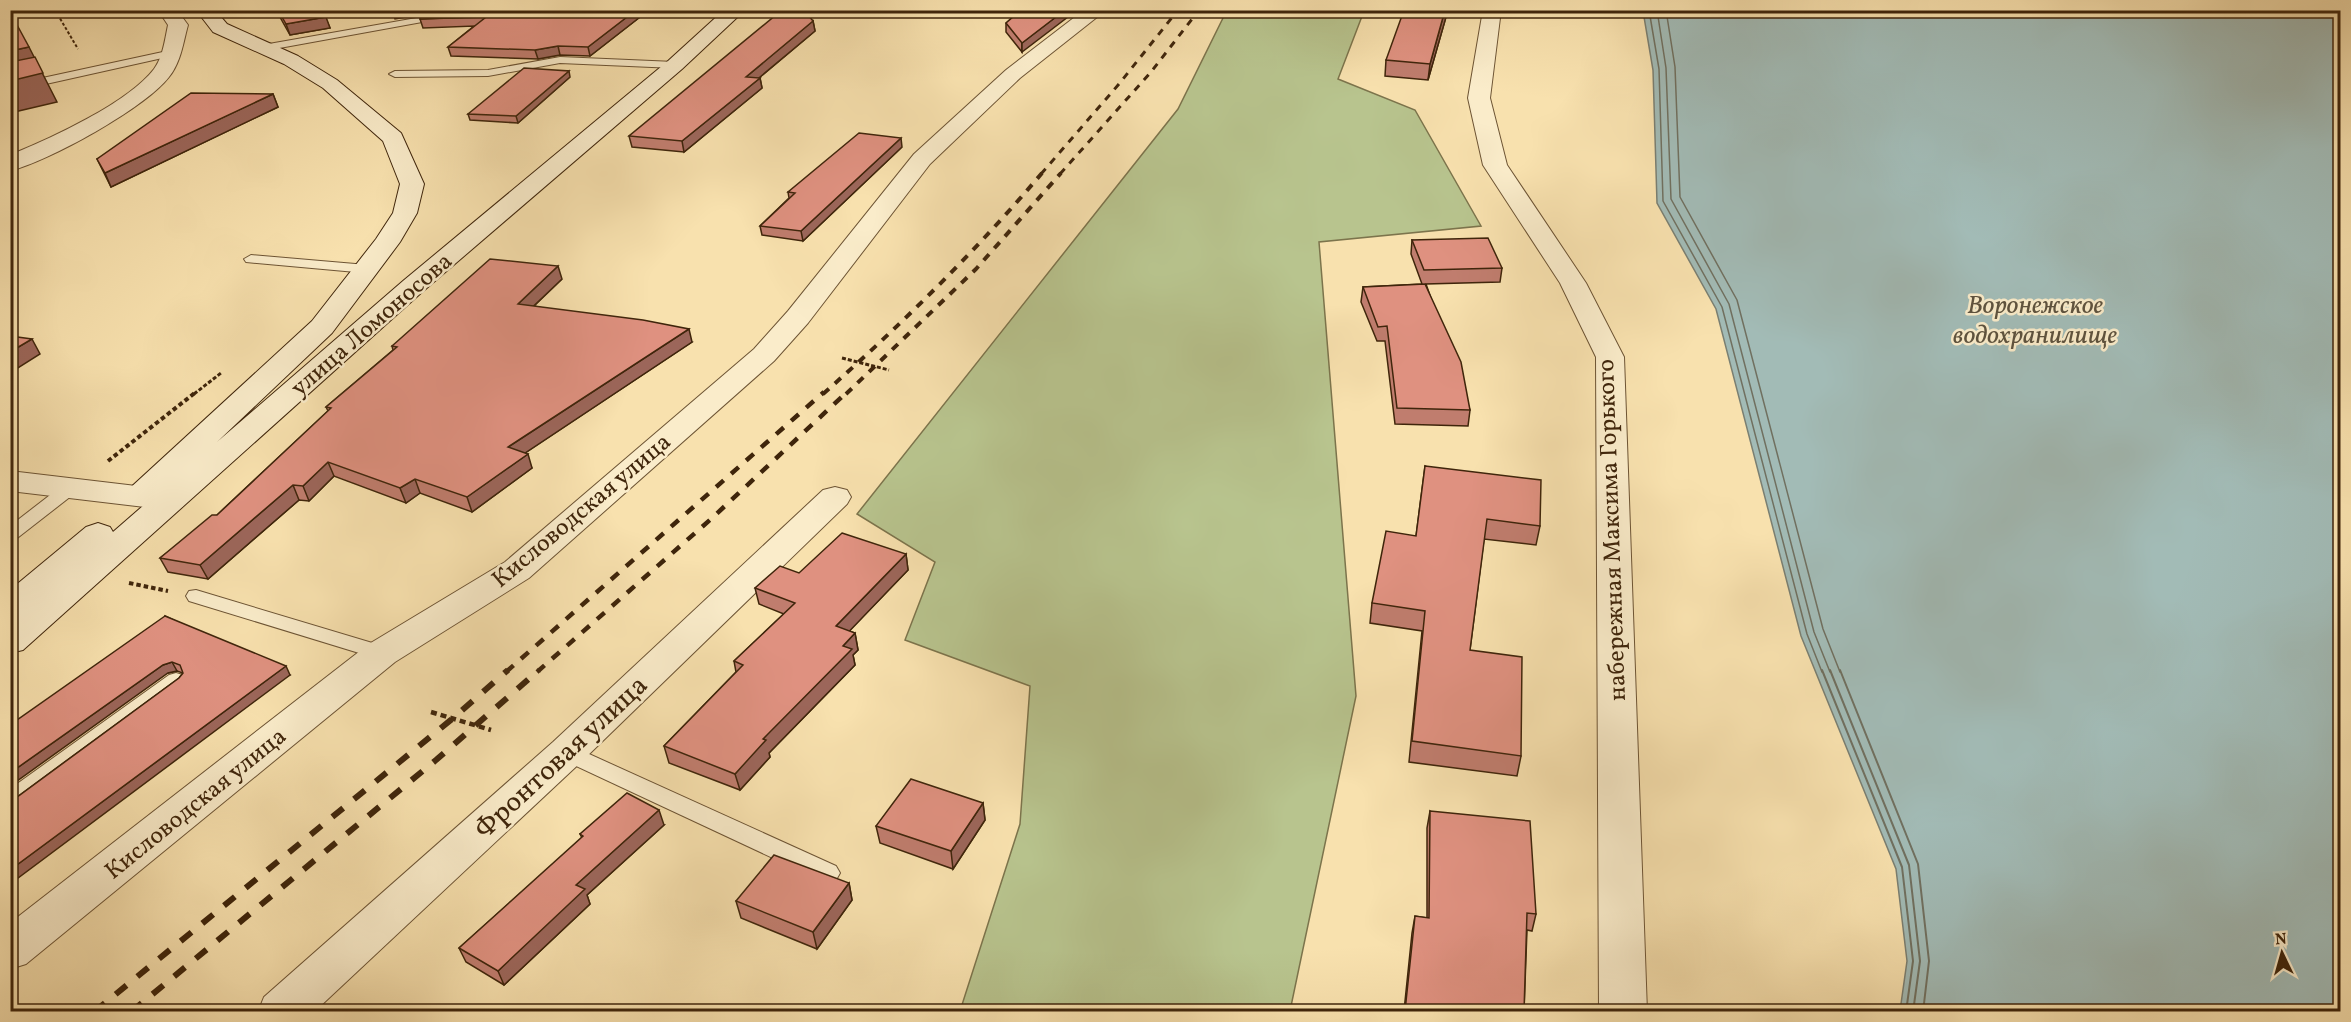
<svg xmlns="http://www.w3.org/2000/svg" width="2351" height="1022" font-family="Vollkorn,serif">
  <rect width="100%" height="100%" fill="#f8e1ae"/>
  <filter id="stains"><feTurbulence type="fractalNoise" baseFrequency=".00333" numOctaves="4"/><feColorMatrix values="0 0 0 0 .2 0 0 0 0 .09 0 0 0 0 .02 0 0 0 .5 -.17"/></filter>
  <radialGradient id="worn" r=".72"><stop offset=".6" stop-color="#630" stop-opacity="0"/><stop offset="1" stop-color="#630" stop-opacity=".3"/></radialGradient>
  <path fill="#b8c48e" stroke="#7c744c" stroke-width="1.5" d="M 1227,10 L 1364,11 L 1338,79 L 1415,110 L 1481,226 L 1319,242 L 1356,696 L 1290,1011 L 960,1011 L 1020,824 L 1030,686 L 905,640 L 935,562 L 857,514 L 1178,109 Z"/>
  <path fill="#a2bbb6" stroke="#7a7f72" stroke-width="1.5" d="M 1643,11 L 2340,11 L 2340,1011 L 1900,1011 L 1907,961 L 1896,869 L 1801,636 L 1716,309 L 1657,203 L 1653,70 Z"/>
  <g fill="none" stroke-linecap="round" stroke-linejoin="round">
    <g stroke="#707060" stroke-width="1.5">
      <path d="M 1649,10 L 1659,69 L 1663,201 L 1722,307 L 1807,634 L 1822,672"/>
      <path d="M 1657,10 L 1666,68 L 1671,199 L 1729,304 L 1814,632 L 1830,672"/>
      <path d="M 1666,10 L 1675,67 L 1680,197 L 1737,300 L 1823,629 L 1840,672"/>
    </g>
    <g stroke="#707060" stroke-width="2">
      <path d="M 1822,670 L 1902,867 L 1913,961 L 1906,1012"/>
      <path d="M 1830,670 L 1909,865 L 1920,961 L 1913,1012"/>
      <path d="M 1840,670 L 1918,864 L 1929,961 L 1923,1012"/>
    </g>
    <defs>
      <g id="lane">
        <path d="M 462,10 L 488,10 L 263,51 L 258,48 L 263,45 Z"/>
        <path d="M 172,50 L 176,51 L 176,55 L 10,92 L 10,85 Z"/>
        <path d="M 560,57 L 675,62 L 681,65 L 675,68 L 560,63 L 488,76 L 395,77 L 389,74 L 395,71 L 488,70 Z"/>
        <path d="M 251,255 L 367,265 L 374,269 L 367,273 L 246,262 L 244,259 Z"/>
        <path d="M 69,484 L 75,485 L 78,489 L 75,493 L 16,539 L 10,541 L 10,526 L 63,485 Z"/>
        <path d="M 196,590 L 389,648 L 392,653 L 389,658 L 382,660 L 189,601 L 186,596 L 189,591 Z"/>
        <path d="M 176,673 L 183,675 L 186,680 L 183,685 L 18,807 L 10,809 L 10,789 L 169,675 Z"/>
        <path d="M 567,744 L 836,866 L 840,873 L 836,880 L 828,883 L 820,880 L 559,758 L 556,752 L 559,746 Z"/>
      </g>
      <g id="street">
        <path d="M 158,10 L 177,10 L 188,25 C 183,43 181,62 169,77 C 145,108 49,161 10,171 L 10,155 C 50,139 128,103 154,69 C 163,57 165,39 168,25 Z"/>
        <path d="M 1084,10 L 1106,10 L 1020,78 L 930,164 L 808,323 L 774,361 L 529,578 L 395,662 L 26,964 L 10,969 L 10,923 L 369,644 L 505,562 L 754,349 L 788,311 L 914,154 L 1006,70 Z"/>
        <path d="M 1483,10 L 1501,10 L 1490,98 L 1507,165 L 1586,283 L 1624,357 L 1647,1012 L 1599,1012 L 1596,357 L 1560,283 L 1483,165 L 1468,98 Z"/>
        <path d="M 10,471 L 170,490 L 182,493 L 186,500 L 182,507 L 170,510 L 10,491 Z"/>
        <path d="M 835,487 L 847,490 L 851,497 L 847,504 L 581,762 L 314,1012 L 258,1012 L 264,997 L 553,742 L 823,490 Z"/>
      </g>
      <path id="secondary" d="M 196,10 L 215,10 L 227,24 L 298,56 L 337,80 L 401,133 L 424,184 L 417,213 L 400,242 L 332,333 L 217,442 L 403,281 L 668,61 L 724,10 L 745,10 L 682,69 L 421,293 L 23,650 L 10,653 L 10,590 L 86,527 L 98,523 L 110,527 L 113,532 L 144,505 L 129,503 L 125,496 L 129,489 L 312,321 L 376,239 L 393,213 L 400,184 L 383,141 L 323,88 L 284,64 L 213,32 Z"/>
    </defs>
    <use href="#lane" stroke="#6d5434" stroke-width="2"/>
    <use href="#street" stroke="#6d5434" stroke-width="2"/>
    <use href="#secondary" stroke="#3f250b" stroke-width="2"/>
    <path stroke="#3f250b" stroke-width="2" stroke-dasharray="3 2" stroke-linecap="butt" d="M 55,10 L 78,49"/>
    <g stroke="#3f250b" stroke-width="3" stroke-dasharray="4 2" stroke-linecap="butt">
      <path d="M 842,358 L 889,370"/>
      <path d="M 194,394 L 221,373"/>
    </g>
    <g stroke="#3f250b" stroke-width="4" stroke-dasharray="4.5 3" stroke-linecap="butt">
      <path d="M 108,461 L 196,392"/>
      <path d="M 129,583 L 168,591"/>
    </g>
    <path stroke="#3f250b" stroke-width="4.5" stroke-dasharray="6 4" stroke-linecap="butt" d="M 431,712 L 491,730"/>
    <use href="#lane" fill="#faecca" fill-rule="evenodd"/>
    <use href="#street" fill="#faecca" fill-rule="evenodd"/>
    <use href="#secondary" fill="#faecca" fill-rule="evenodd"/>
    <g stroke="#3f250b" stroke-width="3" stroke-dasharray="7 7" stroke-linecap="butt">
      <path d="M 1041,174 L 1119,84 L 1178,10"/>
      <path d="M 1060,174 L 1151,72 L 1199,10"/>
    </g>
    <g stroke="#3f250b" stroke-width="4" stroke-dasharray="8 8" stroke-linecap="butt">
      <path d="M 823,394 C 900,326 976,251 1042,173"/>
      <path d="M 846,394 L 976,269 L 1061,173"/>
    </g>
    <g stroke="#3f250b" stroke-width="4.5" stroke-dasharray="10 10" stroke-linecap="butt">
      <path d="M 506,672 L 824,392"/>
      <path d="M 537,672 L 711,519 L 847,392"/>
    </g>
    <g stroke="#3f250b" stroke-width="6" stroke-dasharray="14 14" stroke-linecap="butt">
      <path d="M 94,1012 L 452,719 L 508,670"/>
      <path d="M 131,1012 L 436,760 L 539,670"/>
    </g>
  </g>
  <g fill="#c07d6e" stroke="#3f250b" stroke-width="1.5">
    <path d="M 276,10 L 322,10 L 330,28 L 290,35 Z"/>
    <path d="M 649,10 L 590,56 L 560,55 L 538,59 L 451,56 L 448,47 L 474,26 L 423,28 L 420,19 Z"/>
    <path d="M 1021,10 L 1022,52 L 1006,32 L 1006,23 Z"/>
    <path d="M 1448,10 L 1428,80 L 1385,76 L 1386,60 Z"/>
    <path d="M 813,21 L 815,31 L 759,78 L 760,78 L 762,88 L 684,152 L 632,147 L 629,136 Z"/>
    <path d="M 570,77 L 518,123 L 470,120 L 468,114 Z"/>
    <path d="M 273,94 L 278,107 L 111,187 L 97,159 Z"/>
    <path d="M 902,147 L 803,241 L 762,235 L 760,226 L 789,198 L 788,192 Z"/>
    <path d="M 1412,240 L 1502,268 L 1500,282 L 1426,284 L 1470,410 L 1468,426 L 1395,424 L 1385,341 L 1377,341 L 1361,302 L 1363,287 L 1422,284 L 1411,254 Z"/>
    <path d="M 562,279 L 534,306 L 692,342 L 525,453 L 532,468 L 472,512 L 420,493 L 406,503 L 334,476 L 309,501 L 299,500 L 208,579 L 168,572 L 160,558 L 217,515 L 328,411 L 326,407 L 393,350 L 392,346 Z"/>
    <path d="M 1425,466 L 1540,526 L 1536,545 L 1484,539 L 1470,650 L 1521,756 L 1517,776 L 1409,762 L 1422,631 L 1370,623 L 1372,603 L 1416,536 Z"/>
    <path d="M 906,554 L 908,570 L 849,631 L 855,633 L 858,650 L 853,655 L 855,665 L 769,753 L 770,757 L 740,790 L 669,763 L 664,746 L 736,672 L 734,661 L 784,614 L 759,604 L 755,588 L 799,573 Z"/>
    <path d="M 165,616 L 290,675 L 13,800 L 179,678 L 183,673 L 177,671 L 168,673 Z"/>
    <path d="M 983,803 L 985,820 L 953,869 L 880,843 L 876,826 Z"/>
    <path d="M 1430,811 L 1536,914 L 1532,931 L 1527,930 L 1524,1011 L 1404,1011 L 1412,933 L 1415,916 L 1427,918 L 1427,828 Z"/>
    <path d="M 664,825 L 587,895 L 590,904 L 504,985 L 466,962 L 459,948 L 582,838 L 580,834 Z"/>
    <path d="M 849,883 L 852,900 L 817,949 L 741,918 L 736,901 Z"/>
  </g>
  <g fill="#9c665a" stroke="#3f250b" stroke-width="1.5">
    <path d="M 392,10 L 446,10 L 395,19 Z"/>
    <path d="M 636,10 L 649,10 L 590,56 L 588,47 Z"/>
    <path d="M 1065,10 L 1077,10 L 1022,52 L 1022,43 Z"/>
    <path d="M 1445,10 L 1448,10 L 1428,80 L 1430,64 Z"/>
    <path d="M 326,17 L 330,28 L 290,35 L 286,24 Z"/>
    <path d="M 813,21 L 815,31 L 748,87 L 746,77 Z"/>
    <path d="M 558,46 L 560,55 L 538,59 L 535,50 Z"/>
    <path d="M 29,47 L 57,102 L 10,113 L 10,51 Z"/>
    <path d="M 569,71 L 570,77 L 518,123 L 516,116 Z"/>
    <path d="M 760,78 L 762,88 L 684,152 L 682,141 Z"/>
    <path d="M 273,94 L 278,107 L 111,187 L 105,173 Z"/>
    <path d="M 901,138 L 902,147 L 803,241 L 801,231 Z"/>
    <path d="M 558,266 L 562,279 L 522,317 L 518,304 Z"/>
    <path d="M 689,329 L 692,342 L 513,461 L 508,447 Z"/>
    <path d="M 32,339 L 40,354 L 10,373 L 10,352 Z"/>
    <path d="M 528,454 L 532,468 L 472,512 L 467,497 Z"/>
    <path d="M 328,462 L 334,476 L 309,501 L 303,486 Z"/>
    <path d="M 415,479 L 420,493 L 406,503 L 400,488 Z"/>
    <path d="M 293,485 L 299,500 L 208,579 L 200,565 Z"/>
    <path d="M 906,554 L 908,570 L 839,642 L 836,626 Z"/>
    <path d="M 855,633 L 858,650 L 853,655 L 855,665 L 769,753 L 770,757 L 740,790 L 735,774 L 763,739 L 843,646 Z"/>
    <path d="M 172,662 L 177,671 L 168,673 L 10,786 L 10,773 L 163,665 Z"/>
    <path d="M 286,666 L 290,675 L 10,884 L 10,870 Z"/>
    <path d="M 983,803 L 985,820 L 953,869 L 951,851 Z"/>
    <path d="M 659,810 L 664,825 L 587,895 L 590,904 L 504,985 L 498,971 L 576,885 Z"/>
    <path d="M 849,883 L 852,900 L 817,949 L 813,932 Z"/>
  </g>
  <g fill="#df9180" stroke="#3f250b" stroke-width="1.5">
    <path d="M 278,10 L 322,10 L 326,17 L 286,24 Z"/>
    <path d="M 446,10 L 636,10 L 588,47 L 558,46 L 535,50 L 448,47 L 486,17 L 420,19 L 420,15 Z"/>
    <path d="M 782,10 L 804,10 L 813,21 L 746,77 L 760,78 L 682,141 L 629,136 Z"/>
    <path d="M 1021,10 L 1065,10 L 1022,43 L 1006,23 Z"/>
    <path d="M 1404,10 L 1445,10 L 1430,64 L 1386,60 Z"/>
    <path d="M 10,12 L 29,47 L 10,51 Z"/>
    <path d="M 35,57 L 43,73 L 10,81 L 10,62 Z"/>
    <path d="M 524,68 L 569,71 L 516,116 L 468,114 Z"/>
    <path d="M 191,93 L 273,94 L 105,173 L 97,159 Z"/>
    <path d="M 859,133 L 901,138 L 801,231 L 760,226 L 795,193 L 788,192 Z"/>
    <path d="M 1488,238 L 1502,268 L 1424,270 L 1412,240 Z"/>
    <path d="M 490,259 L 558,266 L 518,304 L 643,320 L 689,329 L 508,447 L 528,454 L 467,497 L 415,479 L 400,488 L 328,462 L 303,486 L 293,485 L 200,565 L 160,558 L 212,515 L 217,515 L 331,408 L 326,407 L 397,347 L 392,346 Z"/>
    <path d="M 1425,284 L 1461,362 L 1470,410 L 1397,408 L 1387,326 L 1378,327 L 1363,287 Z"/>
    <path d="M 10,336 L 32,339 L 10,352 Z"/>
    <path d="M 1425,466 L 1541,480 L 1540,526 L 1487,519 L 1470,650 L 1522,657 L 1521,756 L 1412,741 L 1425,611 L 1372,603 L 1386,531 L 1416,536 Z"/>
    <path d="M 842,533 L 906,554 L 836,626 L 855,633 L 843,646 L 852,649 L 763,739 L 766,740 L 735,774 L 664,746 L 743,665 L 734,661 L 795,603 L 755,588 L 780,566 L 799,573 Z"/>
    <path d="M 165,616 L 286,666 L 10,870 L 10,801 L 13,800 L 179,678 L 183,673 L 180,665 L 172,662 L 163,665 L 10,773 L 10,725 Z"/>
    <path d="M 911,779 L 983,803 L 951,851 L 876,826 Z"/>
    <path d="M 627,793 L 659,810 L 576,885 L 585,889 L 498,971 L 459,948 L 583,836 L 580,834 Z"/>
    <path d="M 1430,811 L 1530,821 L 1536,914 L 1527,913 L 1524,1011 L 1405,1011 L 1415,916 L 1429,918 Z"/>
    <path d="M 774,855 L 849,883 L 813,932 L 736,901 Z"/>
  </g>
  <g text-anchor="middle" stroke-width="5" stroke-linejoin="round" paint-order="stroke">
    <g font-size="24" fill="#3f250b" stroke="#faecca">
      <text transform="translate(371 324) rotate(-41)" y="8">улица Ломоносова</text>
      <text transform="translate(581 510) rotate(-40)" y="8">Кисловодская улица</text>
      <text transform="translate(1611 530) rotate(-92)" y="8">набережная Максима Горького</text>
      <text transform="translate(195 803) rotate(-39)" y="8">Кисловодская улица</text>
    </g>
    <g font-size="26" font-style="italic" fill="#5d523e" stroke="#faecca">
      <text x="2035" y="313">Воронежское<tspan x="2035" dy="30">водохранилище</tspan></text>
    </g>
    <g font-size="28" fill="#3f250b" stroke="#faecca">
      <text transform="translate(560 756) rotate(-43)" y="10">Фронтовая улица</text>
    </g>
  </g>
  <rect width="2351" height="1022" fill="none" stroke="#f8e1ae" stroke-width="36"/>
  <rect x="12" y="12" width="2327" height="998" fill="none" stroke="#3f250b" stroke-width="3"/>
  <rect x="18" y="18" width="2315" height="986" fill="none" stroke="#3f250b" stroke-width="1.5"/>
  <g transform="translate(2282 953) rotate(355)" stroke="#faecca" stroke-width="4.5" paint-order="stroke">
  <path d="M0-4.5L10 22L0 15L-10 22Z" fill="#3f250b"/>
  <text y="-9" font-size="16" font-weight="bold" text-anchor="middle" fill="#3f250b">N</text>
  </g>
  <rect width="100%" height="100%" filter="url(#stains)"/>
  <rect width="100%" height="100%" fill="url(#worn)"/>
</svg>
